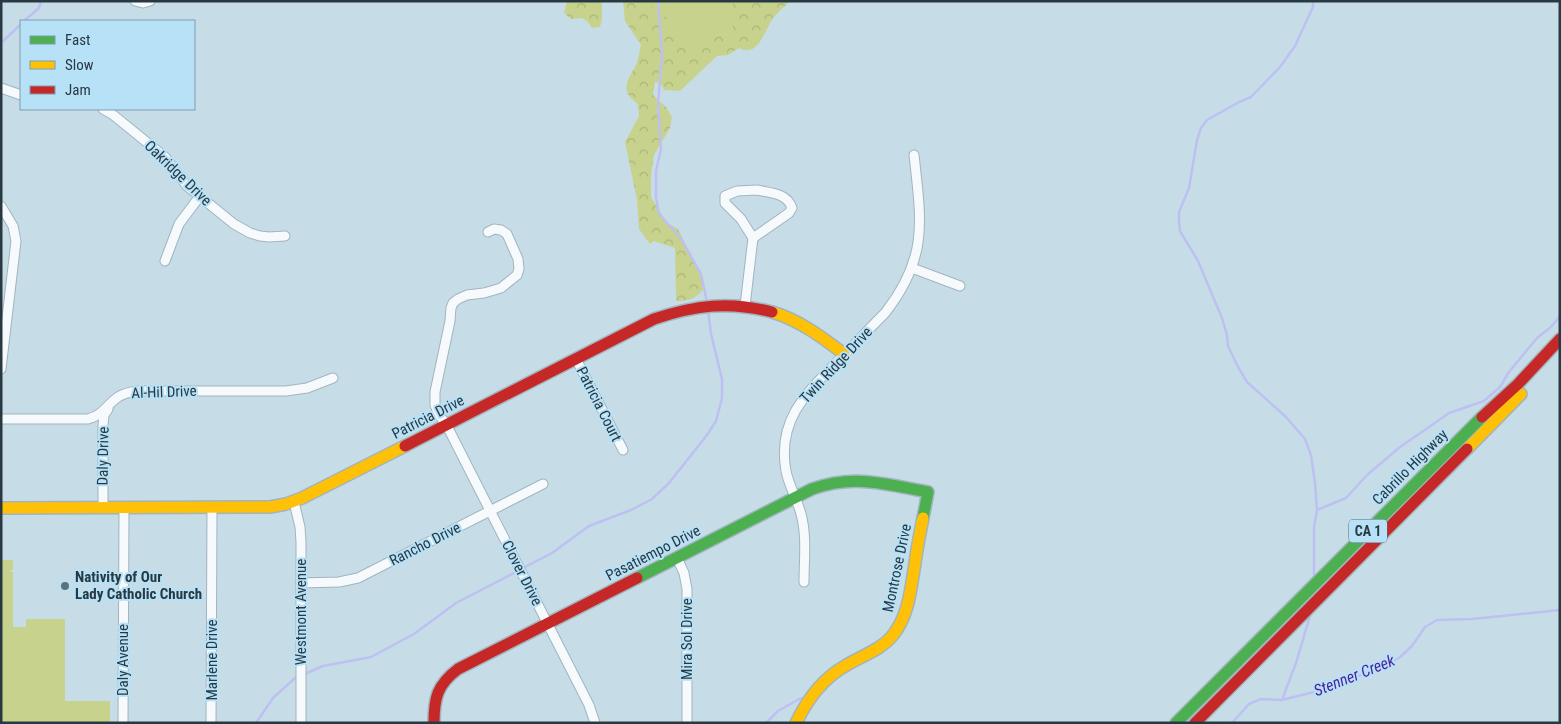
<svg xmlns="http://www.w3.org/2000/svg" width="1561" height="724" font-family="'Roboto Condensed',sans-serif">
  <defs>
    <pattern id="forest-crowns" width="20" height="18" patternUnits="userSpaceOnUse" patternTransform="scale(1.25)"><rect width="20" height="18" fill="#c7d28c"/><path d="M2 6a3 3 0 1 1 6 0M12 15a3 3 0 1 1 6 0" fill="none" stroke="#abb57a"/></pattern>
  </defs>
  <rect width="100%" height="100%" fill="#c6dde8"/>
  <g fill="#c7d28c">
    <path d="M 654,1 L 733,1 L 733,37 L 721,34 L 698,46 L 686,42 L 682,33 L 672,29 L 650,12 Z"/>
    <path d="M 1,560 L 13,560 L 13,570 L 11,570 L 10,572 L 13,572 L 13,627 L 26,627 L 26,619 L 65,619 L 65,701 L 110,701 L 110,723 L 1,723 Z"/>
  </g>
  <g fill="url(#forest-crowns)">
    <path d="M 567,1 L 602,1 L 602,19 L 600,27 L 592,28 L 588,22 L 582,18 L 571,19 L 564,13 Z"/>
    <path d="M 623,1 L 654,1 L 651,12 L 659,14 L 671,19 L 672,29 L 682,33 L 686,42 L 698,46 L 721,34 L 733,37 L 733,1 L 790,1 C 784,7 778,12 773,18 C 764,31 759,58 739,48 L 728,55 L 717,56 L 680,91 L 664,90 L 660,83 L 655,82 L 653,95 L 666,107 L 672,117 L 670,128 L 654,155 L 651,175 L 651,197 L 667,223 L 678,229 L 701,274 L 703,290 C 695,299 688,301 676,301 L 675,248 L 654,241 L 650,244 L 639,229 L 637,200 L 625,142 L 639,116 L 638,104 C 619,90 627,82 636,65 C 639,59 639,51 641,45 L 625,21 Z"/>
  </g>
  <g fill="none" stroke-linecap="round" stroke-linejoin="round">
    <g stroke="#bfc0f2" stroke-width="2.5">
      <path d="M 658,1 L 662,53 L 658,105 L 661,149 L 656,171 L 656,197 L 659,214 L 680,237 L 701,274 L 707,302"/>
      <path d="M 1313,1 L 1313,7 L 1295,46 L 1280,67 L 1251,97 L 1239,102 L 1207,120 L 1201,128 L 1197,140 L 1189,188 L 1179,212 L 1179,222 L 1180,231 L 1198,261 L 1222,318 L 1227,335 L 1228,346 L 1238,367 L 1247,382 L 1286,417 L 1305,439 L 1311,455 L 1315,483 L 1317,510 L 1314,527 L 1314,576"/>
      <path d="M 24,21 L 39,8 L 41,1"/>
      <path d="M 1,43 L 21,24"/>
      <path d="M 1317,510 L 1346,498 L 1367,475 L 1400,447 L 1432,425 L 1449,413 L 1484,401 L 1500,387 L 1509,372 L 1537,338 L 1551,327 L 1560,316"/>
      <path d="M 523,568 L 552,553 L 589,526 L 631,510 L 652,499 L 669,483 L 707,435 L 716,421 L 722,398 L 722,379 L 711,334 L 708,310"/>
      <path d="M 1282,700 L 1296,663 L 1310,616"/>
      <path d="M 256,723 L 273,698 L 295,678 L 323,666 L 371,657 L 414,634 L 456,603 L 518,571"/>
      <path d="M 766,723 L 778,711 L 801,698"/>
      <path d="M 1232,723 L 1249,704 L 1261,699 L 1282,700 L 1318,691 L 1379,668 L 1399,658 L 1412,646 L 1425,627 L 1437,620 L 1472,619 L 1560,610"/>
    </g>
    <defs>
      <g id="street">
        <path d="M 135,1 L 143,3 L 150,1"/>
        <path d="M 1,88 L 21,95"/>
        <path d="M 103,109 L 112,114 L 165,157 L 187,186 L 234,224 L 250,233 L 260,236 L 269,237 L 285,236"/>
        <path d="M 757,190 C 771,193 787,193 792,208 L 789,213 L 753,238 L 741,219 L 725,203 L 725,196 L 737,191 Z"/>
        <path d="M 1,206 L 13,226 L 16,241 L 1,369"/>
        <path d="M 488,232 L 494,229 L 501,230 L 507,234 L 518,259 L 519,269 L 517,275 L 501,288 L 484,293 L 467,295 L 458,299 L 453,303 L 451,308 L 450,321 L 435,392 L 435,405 L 439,415 L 446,424 L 589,705 L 595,723"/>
        <path d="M 165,261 L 179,224 L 200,196"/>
        <path d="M 912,268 L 960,286"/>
        <path d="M 745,306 L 753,238"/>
        <path d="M 576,359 L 623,450"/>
        <path d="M 1,419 L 88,419 C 105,414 105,406 118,397 C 124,393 130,392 138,391 L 286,391 L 307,388 L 333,378"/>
        <path d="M 294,502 L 300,527 L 301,542 L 301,723"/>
        <path d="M 103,508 L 103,425 L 104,415 L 108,409"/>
        <path d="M 677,558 L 684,573 L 687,589 L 687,723"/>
        <path d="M 804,582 C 804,560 807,536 801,514 C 797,499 789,486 786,471 C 777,421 805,394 837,362 C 853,346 869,329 885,313 C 929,257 921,220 914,155"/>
        <path d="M 301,583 L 339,582 L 358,578 L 543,484"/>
        <path d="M 123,723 L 124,508"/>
        <path d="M 211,723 L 212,508"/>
      </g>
      <g id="fast">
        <path d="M 637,578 L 812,489 C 854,474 886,484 928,492 L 923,518"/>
        <path d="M 1176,723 L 1482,417"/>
      </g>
      <g id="slow">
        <path d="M 772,312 C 799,320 822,337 844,354"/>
        <path d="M 1467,449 L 1521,394"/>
        <path d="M 1,508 L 270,507 L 286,504 L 302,498 L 405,446"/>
        <path d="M 796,723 C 807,700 822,679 845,666 C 861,656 881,650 893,635 C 909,615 911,588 915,563 C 917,548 920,533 923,518"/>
      </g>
      <g id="jam">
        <path d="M 1482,417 L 1518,384 L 1560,339"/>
        <path d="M 405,446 L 654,319 C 696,305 729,301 772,312"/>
        <path d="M 434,723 C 434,698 437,685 458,669 L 637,578"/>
        <path d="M 1195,723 L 1467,449"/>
      </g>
    </defs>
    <use href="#street" stroke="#a2b4bd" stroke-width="11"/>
    <use href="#fast" stroke="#a2b4bd" stroke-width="14"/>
    <use href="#slow" stroke="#a2b4bd" stroke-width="14"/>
    <use href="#jam" stroke="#a2b4bd" stroke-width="14"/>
    <use href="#street" stroke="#f6fafc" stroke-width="9"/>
    <use href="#fast" stroke="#4caf50" stroke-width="11"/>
    <use href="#slow" stroke="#ffc107" stroke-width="11"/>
    <use href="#jam" stroke="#c62828" stroke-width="11"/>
  </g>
  <circle fill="#5f727c" stroke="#b7e1f7" stroke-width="2" cx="65" cy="586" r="5"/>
  <g text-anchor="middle" stroke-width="4" stroke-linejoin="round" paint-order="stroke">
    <rect fill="#b7e1f7" stroke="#536b78" stroke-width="1" x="1349" y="519.5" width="38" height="23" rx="4"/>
    <g font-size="14" font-weight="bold" fill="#283942">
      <text x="1368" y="536">CA 1</text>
    </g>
    <g font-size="15" fill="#283942" stroke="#b7e1f7">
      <text transform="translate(178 173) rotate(44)" y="5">Oakridge Drive</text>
      <text transform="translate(836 365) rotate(-47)" y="5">Twin Ridge Drive</text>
      <text transform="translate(164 392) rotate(-2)" y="5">Al-Hil Drive</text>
      <text transform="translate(599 404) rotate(63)" y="5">Patricia Court</text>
      <text transform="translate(428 417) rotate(-27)" y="5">Patricia Drive</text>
      <text transform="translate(103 456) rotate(-89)" y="5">Daly Drive</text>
      <text transform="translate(1410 467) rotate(-45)" y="5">Cabrillo Highway</text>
      <text transform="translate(425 544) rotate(-27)" y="5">Rancho Drive</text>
      <text transform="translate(653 553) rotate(-27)" y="5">Pasatiempo Drive</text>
      <text transform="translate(897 568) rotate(-78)" y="5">Montrose Drive</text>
      <text transform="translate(522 573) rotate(63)" y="5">Clover Drive</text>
      <text transform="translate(301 612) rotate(-90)" y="5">Westmont Avenue</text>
      <text transform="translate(687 639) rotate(-90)" y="5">Mira Sol Drive</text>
      <text transform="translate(123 660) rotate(-90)" y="5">Daly Avenue</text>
      <text transform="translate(212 660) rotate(-90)" y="5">Marlene Drive</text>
    </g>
    <g font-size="15" font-weight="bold" fill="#283942" stroke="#b7e1f7" text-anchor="start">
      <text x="75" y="582">Nativity of Our<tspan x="75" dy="17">Lady Catholic Church</tspan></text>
    </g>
    <g font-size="16" font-style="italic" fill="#4b229f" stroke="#b7e1f7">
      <text transform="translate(1354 675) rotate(-22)" y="6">Stenner Creek</text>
    </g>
  </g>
  <rect width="1561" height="724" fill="none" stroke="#283942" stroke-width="5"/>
  <rect x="20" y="20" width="175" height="90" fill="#b7e1f7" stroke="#7e9eaf"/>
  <rect x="30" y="36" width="25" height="8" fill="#4caf50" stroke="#7e9eaf"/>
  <text x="65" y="45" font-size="15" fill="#283942">Fast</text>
  <rect x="30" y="61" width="25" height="8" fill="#ffc107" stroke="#7e9eaf"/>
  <text x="65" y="70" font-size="15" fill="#283942">Slow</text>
  <rect x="30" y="86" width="25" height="8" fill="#c62828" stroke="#7e9eaf"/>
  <text x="65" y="95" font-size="15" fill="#283942">Jam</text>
</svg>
